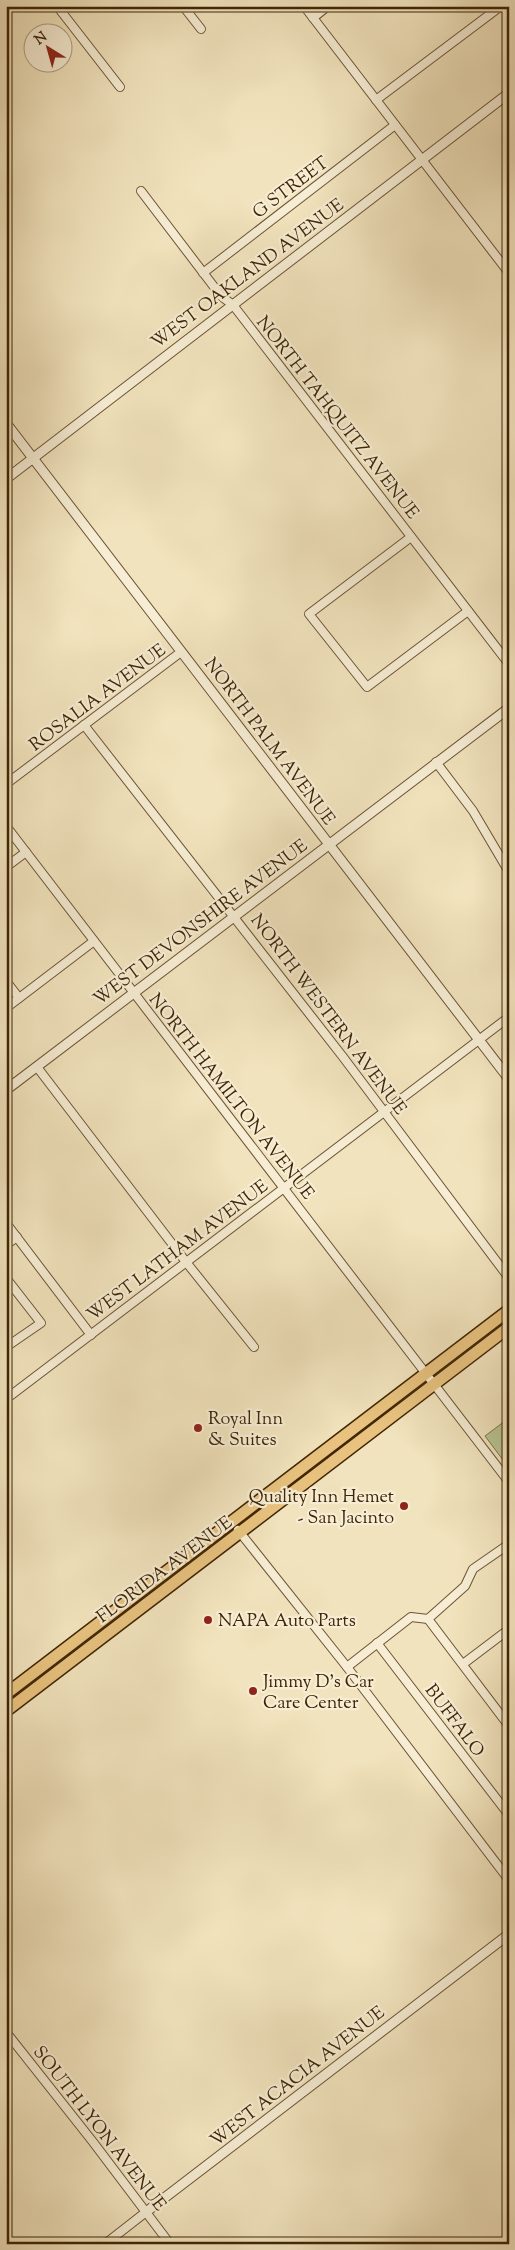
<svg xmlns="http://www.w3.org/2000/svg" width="515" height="2250" font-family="'Sorts Mill Goudy',serif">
  <rect width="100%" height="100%" fill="#f1e3bd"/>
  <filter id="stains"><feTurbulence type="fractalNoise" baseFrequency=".004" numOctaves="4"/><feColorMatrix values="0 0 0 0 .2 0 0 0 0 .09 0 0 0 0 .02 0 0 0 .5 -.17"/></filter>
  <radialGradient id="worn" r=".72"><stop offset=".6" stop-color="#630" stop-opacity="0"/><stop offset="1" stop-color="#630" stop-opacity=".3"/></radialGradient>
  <path fill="#b8c492" stroke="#7c744c" d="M 509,1418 L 509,1468 L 485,1436 Z"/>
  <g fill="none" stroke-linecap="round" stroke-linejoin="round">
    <defs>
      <g id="minor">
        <path d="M 57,6 L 120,87"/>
        <path d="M 183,6 L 201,29"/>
        <path d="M 304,6 L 509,273"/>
        <path d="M 313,18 L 328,6"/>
        <path d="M 376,100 L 501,6"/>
        <path d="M 141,191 L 221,296 L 233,305 L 509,664"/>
        <path d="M 203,273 L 395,125"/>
        <path d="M 411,537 L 309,614 L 367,687 L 468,611"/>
        <path d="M 84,725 L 343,1057 L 509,1278"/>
        <path d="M 436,762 L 473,811 L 509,872"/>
        <path d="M 6,784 L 181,652"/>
        <path d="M 6,826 L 509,1482"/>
        <path d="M 6,867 L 26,852"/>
        <path d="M 6,981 L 19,998"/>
        <path d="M 6,1008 L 94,941"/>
        <path d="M 37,1067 L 186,1262 L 254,1347"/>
        <path d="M 6,1223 L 91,1335"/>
        <path d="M 6,1245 L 17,1237"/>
        <path d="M 6,1278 L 41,1323 L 6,1347"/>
        <path d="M 6,1399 L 509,1017"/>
        <path d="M 238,1530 L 347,1667 L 509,1880"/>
        <path d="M 428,1619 L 509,1726"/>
        <path d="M 377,1643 L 509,1815"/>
        <path d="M 463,1664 L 504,1633 L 509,1635"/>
        <path d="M 347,1667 L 411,1617 L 428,1619 L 465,1586 L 473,1569 L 509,1544"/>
        <path d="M 6,2032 L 93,2142 L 170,2244"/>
        <path d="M 105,2244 L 146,2212"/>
      </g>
      <g id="tertiary">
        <path d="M 6,423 L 509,1079"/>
        <path d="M 6,479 L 509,93"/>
        <path d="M 6,1090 L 509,708"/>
        <path d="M 146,2212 L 509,1934"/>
      </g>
      <g id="primary">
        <path d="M 6,1694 L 509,1310"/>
        <path d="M 6,1711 L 509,1327"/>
      </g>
    </defs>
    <use href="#minor" stroke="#6c5434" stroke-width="10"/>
    <use href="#tertiary" stroke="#6c5434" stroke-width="11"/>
    <use href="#primary" stroke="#3f2506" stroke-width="14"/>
    <use href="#minor" stroke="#f6edd4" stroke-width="8"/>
    <use href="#tertiary" stroke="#f6edd4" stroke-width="9"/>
    <use href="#primary" stroke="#e8c27e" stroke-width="11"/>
  </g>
  <g fill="#8f2418" stroke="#f6edd4" stroke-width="2">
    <circle cx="198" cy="1428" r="5"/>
    <circle cx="404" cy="1506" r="5"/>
    <circle cx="208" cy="1620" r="5"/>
    <circle cx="253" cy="1691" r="5"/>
  </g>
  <g text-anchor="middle" stroke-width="4.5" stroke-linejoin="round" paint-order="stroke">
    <g font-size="18" fill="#3f2506" stroke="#f6edd4">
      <text transform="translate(290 187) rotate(-37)" y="6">G STREET</text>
      <text transform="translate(247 273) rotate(-37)" y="6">WEST OAKLAND AVENUE</text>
      <text transform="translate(338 417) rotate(52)" y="6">NORTH TAHQUITZ AVENUE</text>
      <text transform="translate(97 697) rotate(-37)" y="6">ROSALIA AVENUE</text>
      <text transform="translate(270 741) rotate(53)" y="6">NORTH PALM AVENUE</text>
      <text transform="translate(200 922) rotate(-37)" y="6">WEST DEVONSHIRE AVENUE</text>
      <text transform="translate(329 1014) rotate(53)" y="6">NORTH WESTERN AVENUE</text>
      <text transform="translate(232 1096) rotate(52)" y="6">NORTH HAMILTON AVENUE</text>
      <text transform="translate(177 1250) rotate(-37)" y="6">WEST LATHAM AVENUE</text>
      <text transform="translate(164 1569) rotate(-37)" y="6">FLORIDA AVENUE</text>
      <text transform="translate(455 1720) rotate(53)" y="6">BUFFALO</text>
      <text transform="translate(297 2076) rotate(-38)" y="6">WEST ACACIA AVENUE</text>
      <text transform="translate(100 2128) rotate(52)" y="6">SOUTH LYON AVENUE</text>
    </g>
    <g font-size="18" fill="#3f2506" stroke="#f6edd4" text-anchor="start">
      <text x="208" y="1424">Royal Inn<tspan x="208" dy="21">&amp; Suites</tspan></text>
      <text x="394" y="1502" text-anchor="end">Quality Inn Hemet<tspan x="394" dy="21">- San Jacinto</tspan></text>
      <text x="218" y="1626">NAPA Auto Parts</text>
      <text x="263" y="1687">Jimmy D's Car<tspan x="263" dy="21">Care Center</tspan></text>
    </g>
  </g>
  <rect width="515" height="2250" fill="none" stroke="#f1e3bd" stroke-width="25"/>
  <rect x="8" y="8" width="500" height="2235" fill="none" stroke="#3f2506" stroke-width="2.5"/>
  <rect x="12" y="12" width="490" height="2225" fill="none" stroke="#3f2506"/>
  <g transform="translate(48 48) rotate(323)"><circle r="24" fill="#f6edd4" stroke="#ad9d82"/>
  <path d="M0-4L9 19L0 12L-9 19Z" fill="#8f2418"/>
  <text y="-8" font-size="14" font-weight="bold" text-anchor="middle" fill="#3f2506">N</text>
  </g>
  <rect width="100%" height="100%" filter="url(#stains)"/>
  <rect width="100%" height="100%" fill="url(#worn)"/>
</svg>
